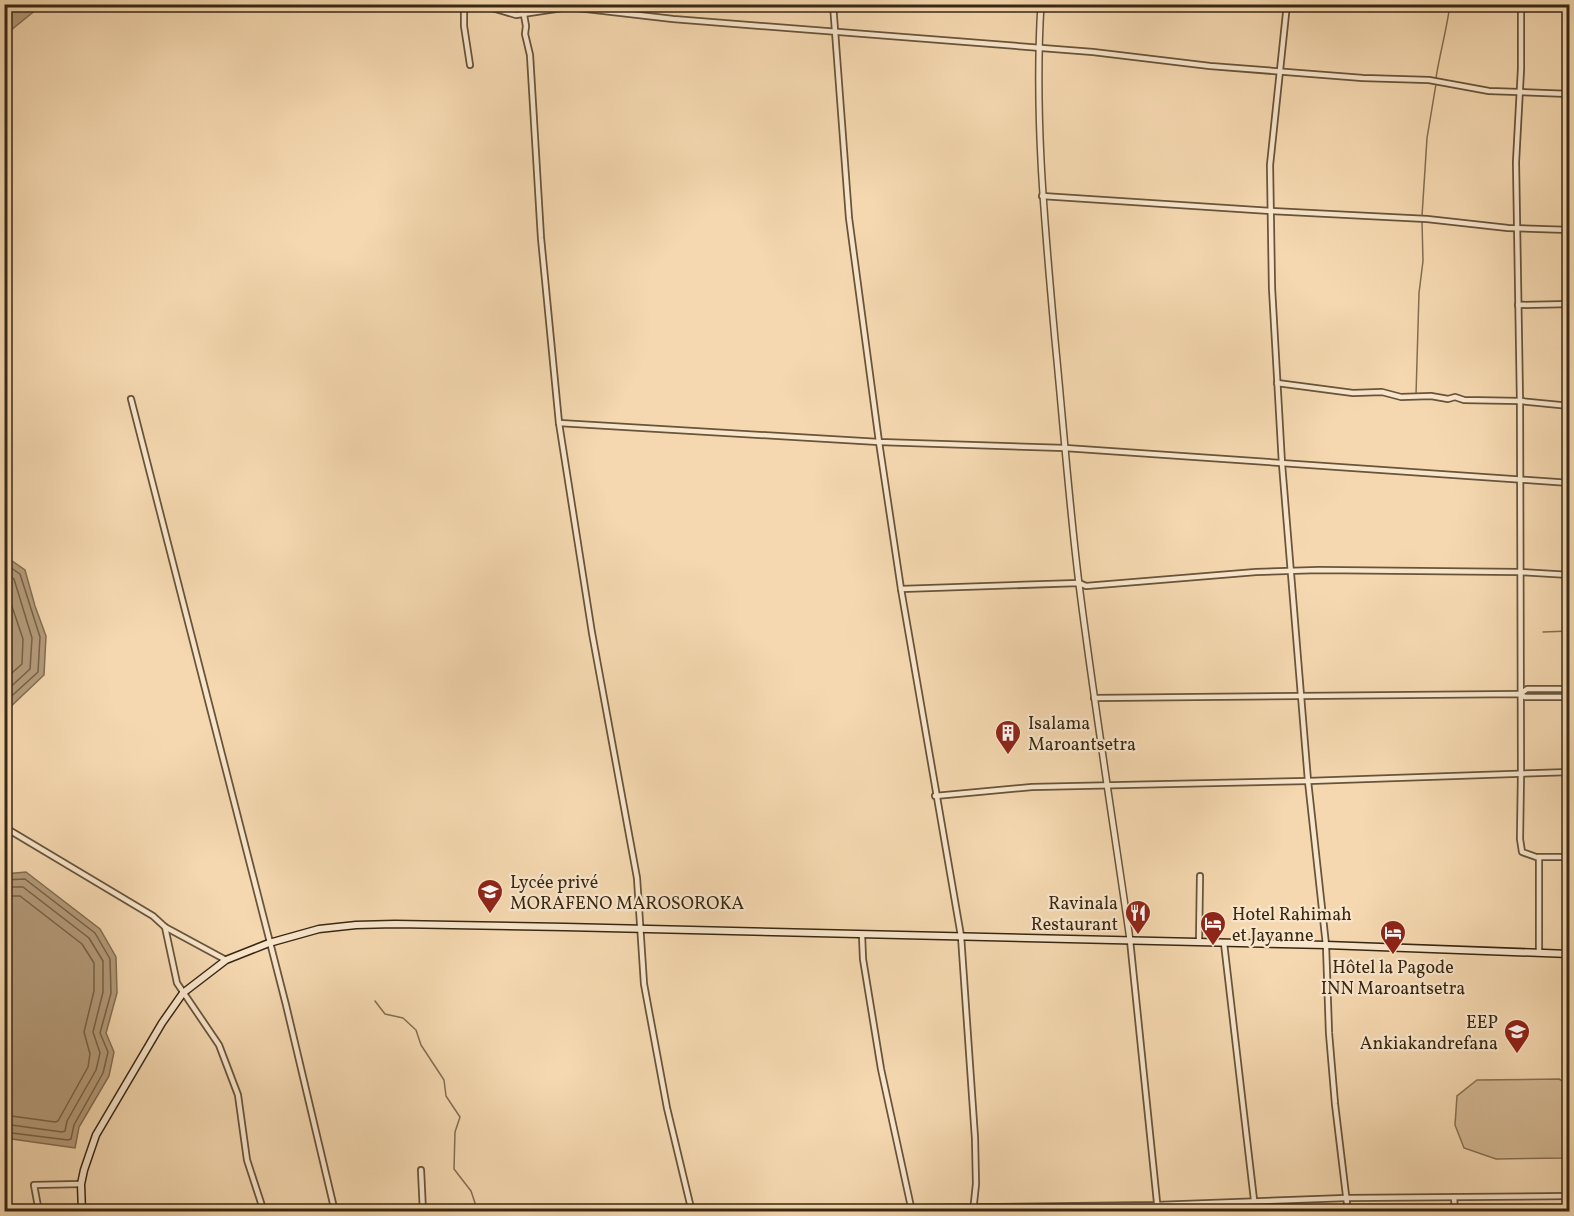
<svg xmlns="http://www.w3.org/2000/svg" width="1574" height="1216" font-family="Vollkorn,serif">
  <rect width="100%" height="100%" fill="#f5d8b0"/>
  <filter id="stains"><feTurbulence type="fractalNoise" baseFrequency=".00333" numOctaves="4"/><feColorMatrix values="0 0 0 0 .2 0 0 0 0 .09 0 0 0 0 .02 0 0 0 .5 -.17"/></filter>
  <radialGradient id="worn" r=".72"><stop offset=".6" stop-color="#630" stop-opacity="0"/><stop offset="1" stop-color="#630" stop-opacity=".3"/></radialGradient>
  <path fill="#d5ba95" stroke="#877154" stroke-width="1.5" d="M 1559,1079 L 1569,1085 L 1568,1158 L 1496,1159 L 1464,1148 L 1455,1125 L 1457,1096 L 1477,1080 Z"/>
  <g fill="#b59c7b" stroke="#836e51" stroke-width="1.5">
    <path d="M 5,4 L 42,4 L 42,5 L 5,35 Z"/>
    <path d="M 5,556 L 25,570 L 35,606 L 46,636 L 44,675 L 5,712 Z"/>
    <path d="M 26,872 L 100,929 L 116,957 L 117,993 L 106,1033 L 114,1052 L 109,1076 L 79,1127 L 75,1148 L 5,1138 L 5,874 Z"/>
  </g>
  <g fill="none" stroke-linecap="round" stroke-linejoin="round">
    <g stroke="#776247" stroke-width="1.5">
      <path d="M 4,563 L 20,574 L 40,637 L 38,672 L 4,703"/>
      <path d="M 4,572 L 14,579 L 32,638 L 30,669 L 4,693"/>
      <path d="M 4,583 L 23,639 L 22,664 L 4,680"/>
      <path d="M 4,880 L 25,879 L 95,933 L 110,959 L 111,993 L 100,1033 L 108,1052 L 103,1073 L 74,1125 L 71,1139 L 68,1140 L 4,1132"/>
      <path d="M 4,887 L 23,887 L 89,938 L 103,961 L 103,992 L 93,1032 L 100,1053 L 96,1070 L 67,1121 L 65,1131 L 62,1132 L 4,1124"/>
      <path d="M 4,896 L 20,896 L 82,944 L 94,963 L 94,991 L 84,1032 L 90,1054 L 88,1067 L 58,1121 L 55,1122 L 4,1115"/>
    </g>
    <g stroke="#836e51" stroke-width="1.5">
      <path d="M 1436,78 C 1440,52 1447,29 1450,4"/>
      <path d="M 1422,216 L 1427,138 L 1436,84"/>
      <path d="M 1416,395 L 1419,293 L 1423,261 L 1422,221"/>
      <path d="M 1543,632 L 1570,631"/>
      <path d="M 375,1001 L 385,1014 L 403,1018 L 416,1030 L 421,1045 L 444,1080 L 446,1096 L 460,1117 L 455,1132 L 454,1169 L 471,1191 L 478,1212"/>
    </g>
    <defs>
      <g id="minor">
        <path d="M 464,4 L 464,26 L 470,65"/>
        <path d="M 479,4 L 516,15 L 569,7 L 673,19 L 1093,52 L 1210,66 L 1363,78 L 1429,80 L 1489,91 L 1570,94"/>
        <path d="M 522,4 L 526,26 L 525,34 L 530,55 L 541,238 L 559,423 L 592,633 L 637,878 L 644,984 L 667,1108 L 690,1204 L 694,1212"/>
        <path d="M 833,4 L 849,218 L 879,442 L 901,589 L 961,936 L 975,1138 L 976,1184 L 973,1212"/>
        <path d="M 1287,4 L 1270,165 L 1272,288 L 1282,464 L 1308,781 L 1326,945 L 1329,1033 L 1335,1104 L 1348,1212"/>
        <path d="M 1521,4 L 1521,69 L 1516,162 L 1520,401 L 1521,774 L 1520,839 L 1522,852 L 1539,858 L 1539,953"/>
        <path d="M 1042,196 L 1271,211 L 1427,219 L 1508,228 L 1570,230"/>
        <path d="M 1518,305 L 1570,304"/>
        <path d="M 1277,383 L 1353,393 L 1382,392 L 1401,397 L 1431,396 L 1448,399 L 1455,397 L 1464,400 L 1520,401 L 1570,406"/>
        <path d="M 131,399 L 286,1005 L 335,1212"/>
        <path d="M 559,423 L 879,442 L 1065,448 L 1570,483"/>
        <path d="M 901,589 L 1079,583 L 1086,586 L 1256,572 L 1319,570 L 1519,572 L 1570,575"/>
        <path d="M 1520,694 L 1527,689 L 1570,689"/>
        <path d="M 1094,698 L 1520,694 L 1525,697 L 1570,697"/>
        <path d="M 935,796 L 1032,787 L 1308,781 L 1570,772"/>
        <path d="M 4,827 L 153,916 L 165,927 L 226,960"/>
        <path d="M 1538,857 L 1570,857"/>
        <path d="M 165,927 L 177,983 L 219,1045 L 238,1095 L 247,1160 L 264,1212"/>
        <path d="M 862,935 L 863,959 L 881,1069 L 911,1207"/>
        <path d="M 1130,940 L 1158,1212"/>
        <path d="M 1199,942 L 1200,876"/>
        <path d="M 1224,943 L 1254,1200"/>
        <path d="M 421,1170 L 423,1212"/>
        <path d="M 1454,1197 L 1455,1212"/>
        <path d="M 39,1212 L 34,1185 L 81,1184"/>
        <path d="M 552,1212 L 644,1209 L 694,1211 L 1157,1205 L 1346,1198 L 1570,1196"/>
      </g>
      <path id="tertiary" d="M 1041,4 C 1034,117 1045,228 1055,340 C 1063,421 1069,503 1079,584 C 1094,703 1113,822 1130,940"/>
      <path id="secondary" d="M 82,1212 L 81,1184 L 84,1170 L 96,1135 L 162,1023 L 183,993 L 226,960 L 269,943 L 319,929 L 356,925 L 395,924 L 565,927 L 1326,945 L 1570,954"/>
    </defs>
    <use href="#minor" stroke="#68543a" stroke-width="8"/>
    <use href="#tertiary" stroke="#68543a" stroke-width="8"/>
    <use href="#secondary" stroke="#392813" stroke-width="9"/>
    <use href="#minor" stroke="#f8e6cc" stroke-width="4.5"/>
    <use href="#tertiary" stroke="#f8e6cc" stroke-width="5"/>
    <use href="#secondary" stroke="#f8e6cc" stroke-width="6"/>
  </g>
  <defs>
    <symbol id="building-pin" viewBox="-11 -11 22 30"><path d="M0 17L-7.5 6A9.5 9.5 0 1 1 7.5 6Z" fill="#8f2418" stroke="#f8e6cc"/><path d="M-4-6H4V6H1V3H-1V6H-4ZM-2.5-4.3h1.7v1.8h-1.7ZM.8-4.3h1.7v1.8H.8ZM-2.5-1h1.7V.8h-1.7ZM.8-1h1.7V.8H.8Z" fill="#fff"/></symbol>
    <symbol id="school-pin" viewBox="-11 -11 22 30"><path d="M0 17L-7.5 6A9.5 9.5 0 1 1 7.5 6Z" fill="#8f2418" stroke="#f8e6cc"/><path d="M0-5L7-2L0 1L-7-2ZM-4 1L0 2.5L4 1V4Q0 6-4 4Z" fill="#fff"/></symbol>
    <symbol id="restaurant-pin" viewBox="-11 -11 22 30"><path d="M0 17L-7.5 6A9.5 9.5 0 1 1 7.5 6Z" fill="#8f2418" stroke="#f8e6cc"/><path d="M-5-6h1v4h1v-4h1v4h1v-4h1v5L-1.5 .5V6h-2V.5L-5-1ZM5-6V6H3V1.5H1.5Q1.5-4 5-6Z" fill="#fff"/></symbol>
    <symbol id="hotel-pin" viewBox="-11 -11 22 30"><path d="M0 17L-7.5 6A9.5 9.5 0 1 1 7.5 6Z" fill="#8f2418" stroke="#f8e6cc"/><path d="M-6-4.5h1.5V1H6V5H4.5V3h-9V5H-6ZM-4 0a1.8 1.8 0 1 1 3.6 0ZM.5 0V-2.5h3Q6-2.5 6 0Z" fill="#fff"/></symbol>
  </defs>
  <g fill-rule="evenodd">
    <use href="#building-pin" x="993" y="718" width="30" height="40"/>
    <use href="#school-pin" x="475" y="877" width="30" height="40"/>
    <use href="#restaurant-pin" x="1123" y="898" width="30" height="40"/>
    <use href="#hotel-pin" x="1198" y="909" width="30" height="40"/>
    <use href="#hotel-pin" x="1378" y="918" width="30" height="40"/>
    <use href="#school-pin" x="1502" y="1017" width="30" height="40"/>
  </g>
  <g text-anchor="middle" stroke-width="4.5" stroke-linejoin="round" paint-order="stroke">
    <g font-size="18" fill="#392813" stroke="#f8e6cc" text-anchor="start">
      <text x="1028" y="729">Isalama<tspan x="1028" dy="21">Maroantsetra</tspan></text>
      <text x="510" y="888">Lycée privé<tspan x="510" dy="21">MORAFENO MAROSOROKA</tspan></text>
      <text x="1118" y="909" text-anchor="end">Ravinala<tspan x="1118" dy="21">Restaurant</tspan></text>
      <text x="1232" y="920">Hotel Rahimah<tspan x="1232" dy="21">et Jayanne</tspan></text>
      <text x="1393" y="973" text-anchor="middle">Hôtel la Pagode<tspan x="1393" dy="21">INN Maroantsetra</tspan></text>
      <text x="1498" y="1028" text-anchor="end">EEP<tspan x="1498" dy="21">Ankiakandrefana</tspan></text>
    </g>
  </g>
  <rect width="1574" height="1216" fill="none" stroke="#f5d8b0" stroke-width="24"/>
  <rect x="6" y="6" width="1562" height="1204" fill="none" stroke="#392813" stroke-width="3"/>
  <rect x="12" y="12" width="1550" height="1192" fill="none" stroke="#392813" stroke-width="1.5"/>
  <rect width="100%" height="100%" filter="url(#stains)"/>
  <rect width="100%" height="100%" fill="url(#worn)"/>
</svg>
